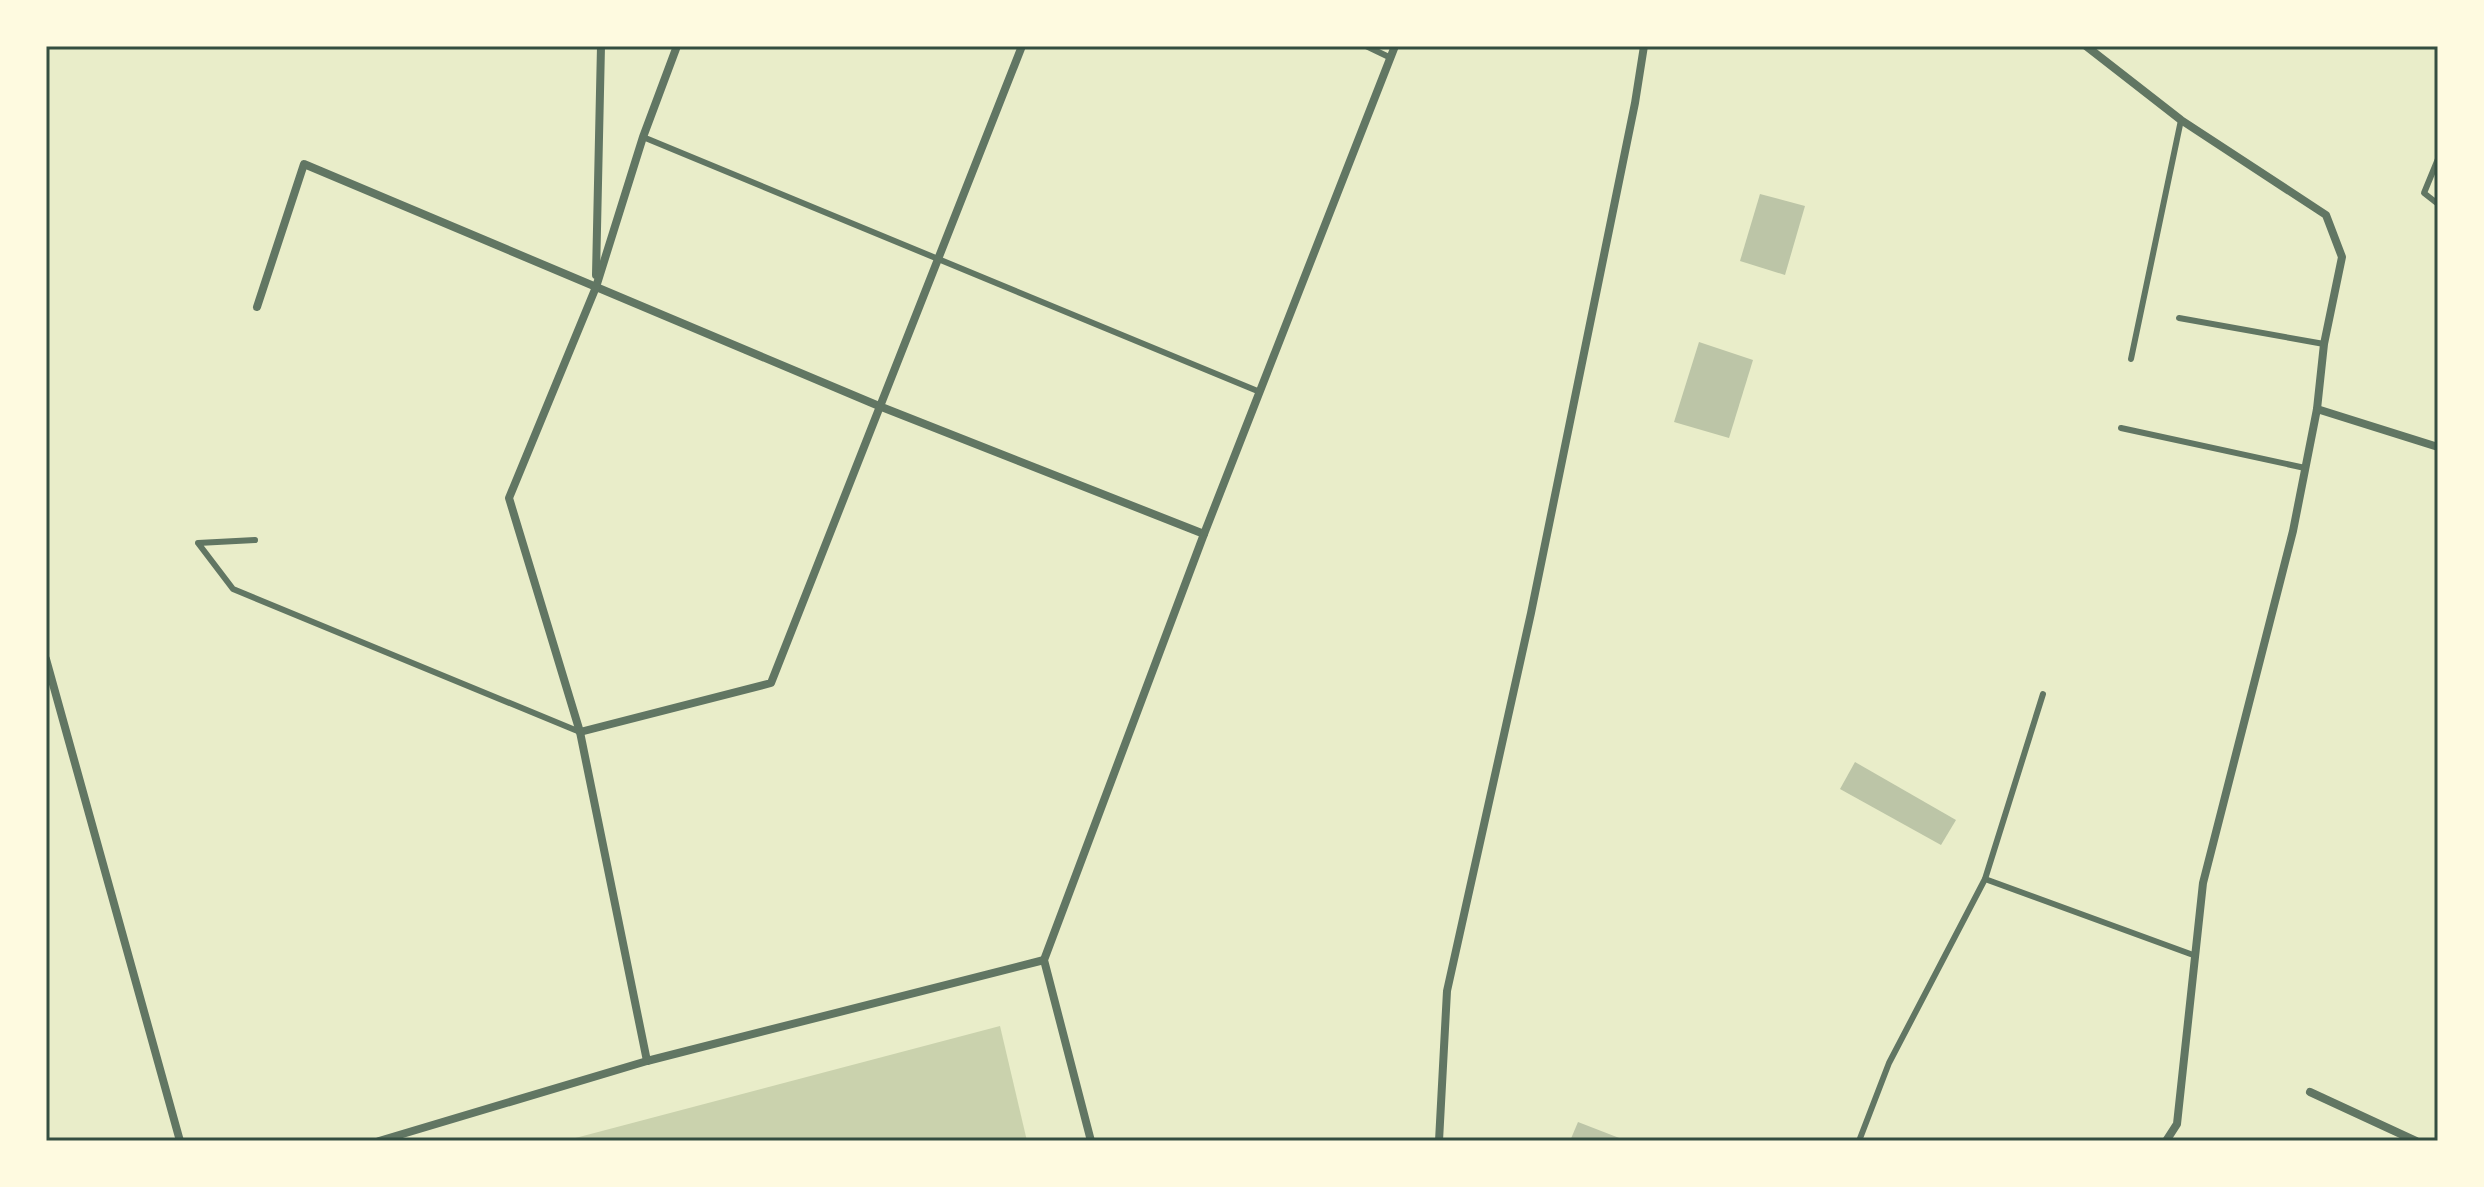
<svg xmlns="http://www.w3.org/2000/svg" width="2484" height="1187" font-family="Helvetica,sans-serif">
  <rect width="100%" height="100%" fill="#e9edc9"/>
  <path fill="#cad2ad" d="M 1000,1026 L 1027,1141 L 564,1141 Z"/>
  <g fill="#bcc5a7">
    <path d="M 1760,194 L 1805,206 L 1785,275 L 1740,261 Z"/>
    <path d="M 1699,342 L 1753,360 L 1729,438 L 1674,422 Z"/>
    <path d="M 1855,762 L 1956,820 L 1941,845 L 1840,789 Z"/>
    <path d="M 1578,1122 L 1627,1141 L 1570,1141 Z"/>
  </g>
  <g fill="none" stroke-linecap="round" stroke-linejoin="round">
    <g stroke="#617663" stroke-width="6">
      <path d="M 1366,46 L 1391,58"/>
      <path d="M 643,137 L 1260,392"/>
      <path d="M 2438,159 L 2424,193 L 2438,204"/>
      <path d="M 2179,318 L 2324,344"/>
      <path d="M 2131,359 L 2181,120"/>
      <path d="M 2121,428 L 2305,468"/>
      <path d="M 255,540 L 198,543 L 233,589 L 580,732"/>
      <path d="M 1985,879 L 2196,956"/>
      <path d="M 1859,1141 L 1889,1063 L 1985,879 L 2043,694"/>
    </g>
    <g stroke="#617663" stroke-width="8">
      <path d="M 2086,46 L 2181,120 L 2326,215 L 2342,257 L 2324,344 L 2317,409 L 2293,531 L 2203,883 L 2177,1124 L 2166,1141"/>
      <path d="M 596,275 L 601,46"/>
      <path d="M 257,307 L 304,164 L 879,406 L 1204,534"/>
      <path d="M 2317,409 L 2438,447"/>
      <path d="M 46,659 L 180,1141"/>
      <path d="M 580,732 L 771,683 L 1022,46"/>
      <path d="M 647,1061 L 580,732 L 509,498 L 596,287 L 643,137 L 677,46"/>
      <path d="M 2310,1092 L 2416,1141"/>
      <path d="M 379,1141 L 647,1061 L 1044,960"/>
      <path d="M 1091,1141 L 1044,960 L 1204,534 L 1395,46"/>
      <path d="M 1439,1141 L 1447,991 L 1531,613 L 1635,103 L 1644,46"/>
    </g>
  </g>
  <rect width="2484" height="1187" fill="none" stroke="#fefae0" stroke-width="96"/>
  <rect x="48" y="48" width="2388" height="1091" fill="none" stroke="#344e41" stroke-width="3"/>
</svg>
